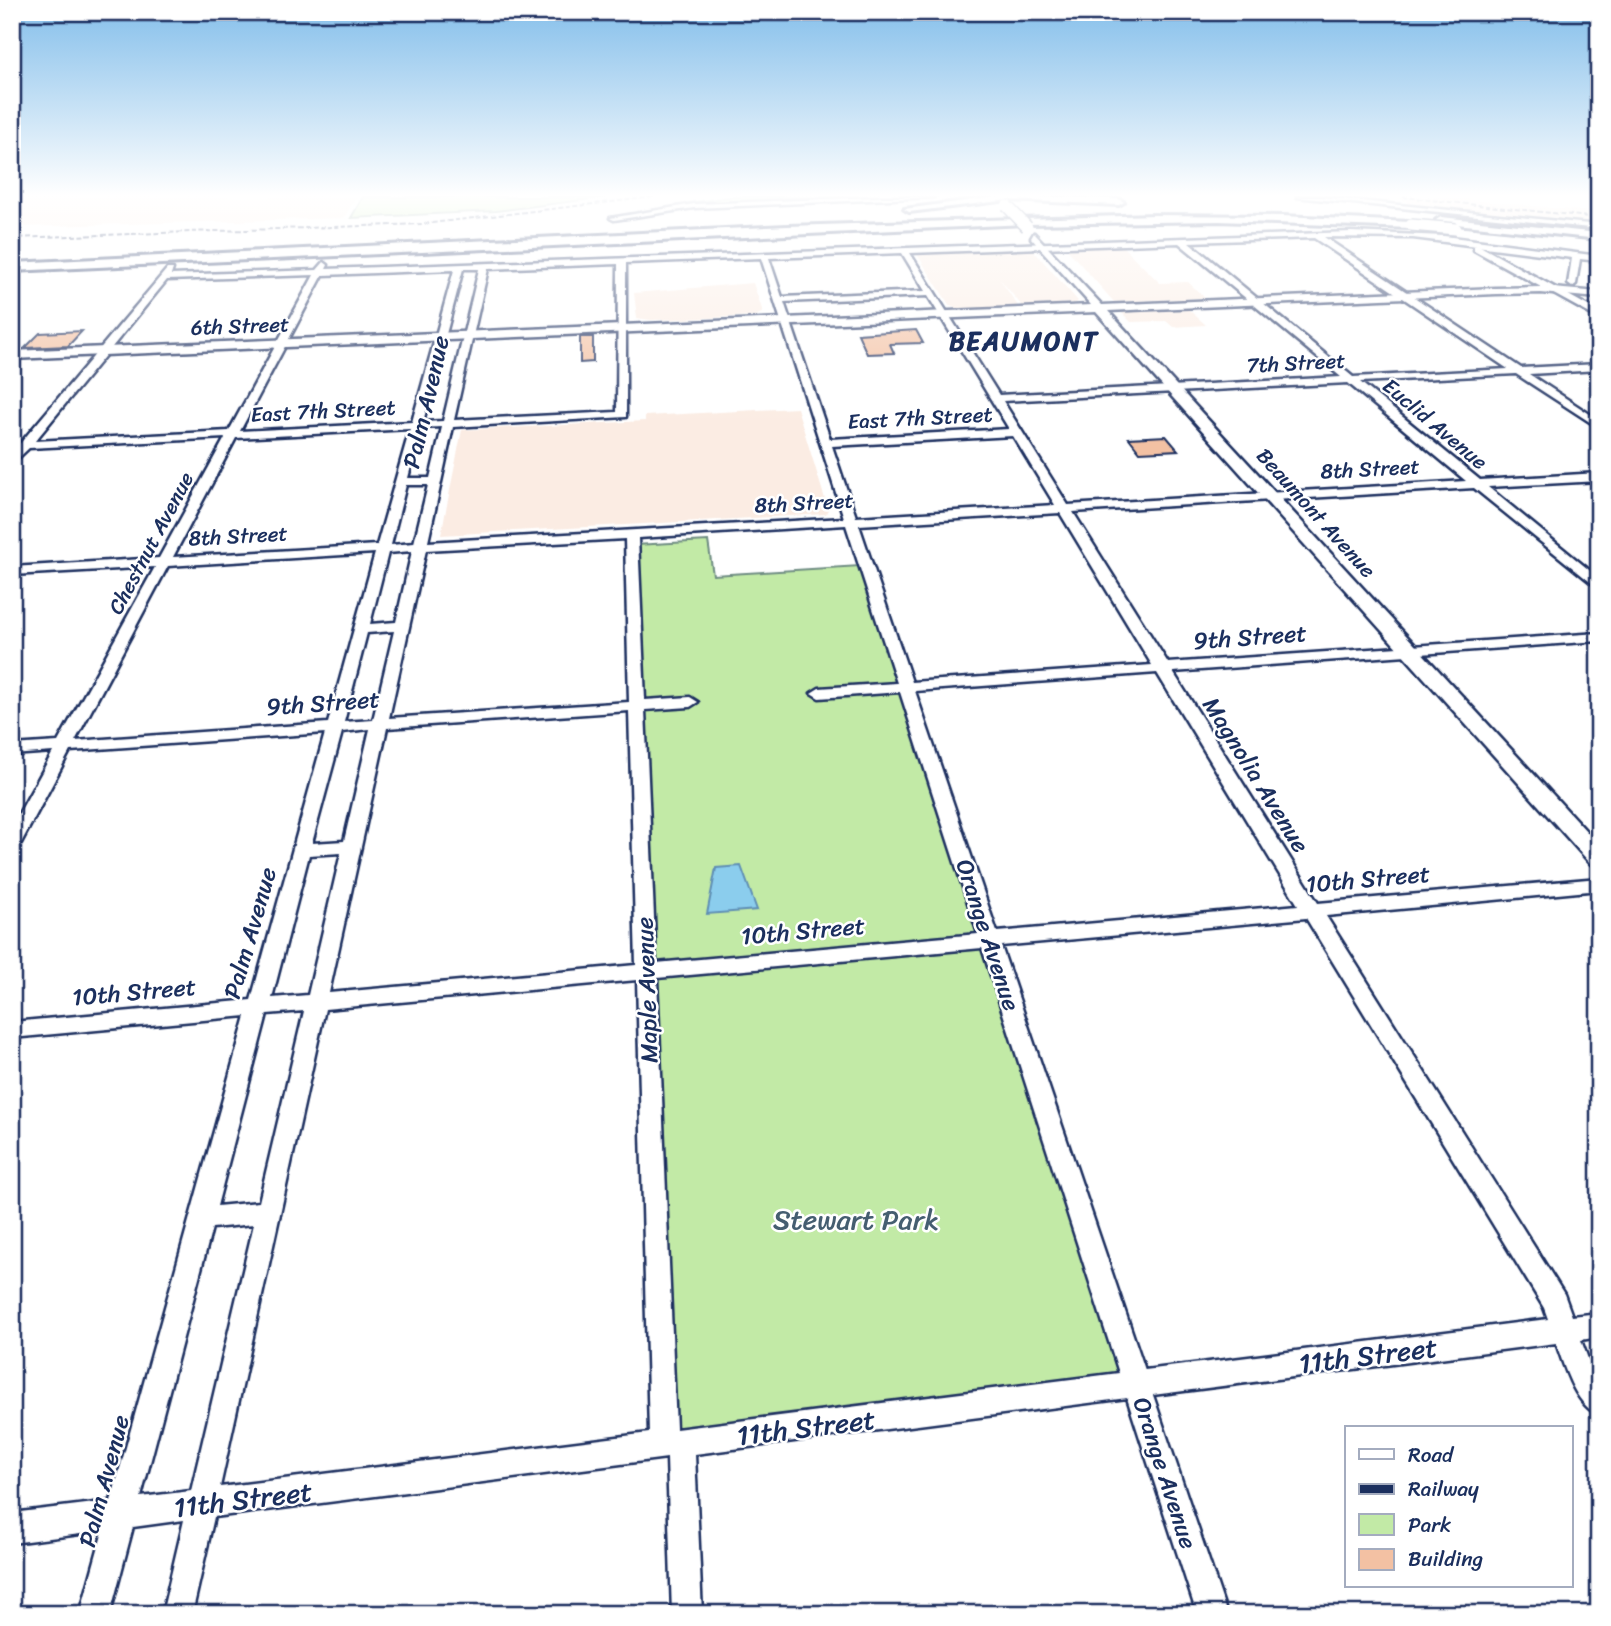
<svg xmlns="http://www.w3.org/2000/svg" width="1611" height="1626" font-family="Sriracha,sans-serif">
  <rect width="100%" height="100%" fill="#fff"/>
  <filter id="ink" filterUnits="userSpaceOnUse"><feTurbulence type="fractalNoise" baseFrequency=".0143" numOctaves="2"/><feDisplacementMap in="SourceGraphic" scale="14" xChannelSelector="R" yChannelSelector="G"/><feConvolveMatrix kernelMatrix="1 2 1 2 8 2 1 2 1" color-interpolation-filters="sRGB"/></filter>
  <g filter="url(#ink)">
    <g fill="#fbece3">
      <path d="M 12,197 L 356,197 L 344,218 L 12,227 Z"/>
      <path d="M 1397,197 L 1446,197 L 1599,213 L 1599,225 L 1412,205 Z"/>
      <path d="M 1122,246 L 1160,283 L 1188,282 L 1205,298 L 1114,302 L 1066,248 Z"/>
      <path d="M 1033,250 L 1078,301 L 1076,303 L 1022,306 L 999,278 L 1018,306 L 959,309 L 950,306 L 917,254 Z"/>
      <path d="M 753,283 L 763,312 L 756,316 L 651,320 L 637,318 L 634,293 Z"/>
      <path d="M 1189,310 L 1206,325 L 1173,327 L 1166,321 L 1131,322 L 1121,312 Z"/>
      <path d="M 797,408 L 828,509 L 826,514 L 441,535 L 462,430 L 645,421 L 645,416 Z"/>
    </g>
    <g fill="#c2eaa6" stroke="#6e8c82" stroke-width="2">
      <path d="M 363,197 L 606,197 L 496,211 L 351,218 Z"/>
      <path d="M 730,197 L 866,197 L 688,203 Z"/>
      <path d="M 708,541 L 713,575 L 860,566 L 1126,1391 L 657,1454 L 635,545 Z"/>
    </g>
    <path fill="#8bcded" stroke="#5e8eb4" stroke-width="2" d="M 741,866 L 757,910 L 707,914 L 716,868 Z"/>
    <g fill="#f3c1a3" stroke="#1b2f5e" stroke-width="2">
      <path d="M 916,330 L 923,343 L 890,344 L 894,353 L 867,354 L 858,334 Z"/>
      <path d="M 82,331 L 68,346 L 25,348 L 40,333 Z"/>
      <path d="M 580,337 L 593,337 L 593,362 L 580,363 Z"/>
      <path d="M 1166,436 L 1178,450 L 1140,452 L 1129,438 Z"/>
    </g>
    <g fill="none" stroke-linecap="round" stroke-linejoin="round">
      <defs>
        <g id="minor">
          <path d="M 879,197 L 934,197 L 694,208 L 614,220 L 610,218 L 694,204 Z"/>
          <path d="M 1297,197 L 1320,197 L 1599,225 L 1599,229 Z"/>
          <path d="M 1351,232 L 1444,236 L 1599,256 L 1599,261 L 1580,259 L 1576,284 L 1572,287 L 1568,284 L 1572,258 L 1413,238 L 1324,237 L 1521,368 L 1599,364 L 1599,370 L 1529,374 L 1599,420 L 1599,428 L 1516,374 L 1360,382 L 1480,480 L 1599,473 L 1599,481 L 1488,487 L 1599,578 L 1599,589 L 1474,488 L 1073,512 L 1168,663 L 1599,633 L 1599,641 L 1173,672 L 1318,903 L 1599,878 L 1599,890 L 1326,916 L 1564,1294 L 1572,1316 L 1599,1313 L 1599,1337 L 1581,1340 L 1588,1359 L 1599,1376 L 1599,1415 C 1575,1405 1564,1366 1556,1343 L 1153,1395 L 1227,1614 L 1197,1614 L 1127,1398 L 695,1454 L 702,1614 L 672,1614 L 667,1458 L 214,1517 L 192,1614 L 162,1614 L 184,1520 L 133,1527 L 110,1614 L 80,1614 L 103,1531 L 12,1543 L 12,1513 L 111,1501 L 246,1016 L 12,1038 L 12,1022 L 251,1000 L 325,733 L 70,751 L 21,843 L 12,849 L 12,826 L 53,752 L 12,755 L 12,745 L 58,742 L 155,567 L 12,575 L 12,567 L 159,558 L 225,438 L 29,448 L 12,464 L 12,453 L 167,269 L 173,269 L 171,275 L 317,270 L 324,262 L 328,265 L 326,269 ZM 1314,238 L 1508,369 L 1353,377 L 1189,242 ZM 1179,243 L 1341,377 L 999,395 L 910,253 ZM 902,253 L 925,291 L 782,297 L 769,258 ZM 761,258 L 844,518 L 428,542 L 453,427 L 626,417 L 626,263 ZM 618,264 L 617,412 L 454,420 L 488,269 ZM 463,269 L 479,269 L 443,421 L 423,422 ZM 454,270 L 412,422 L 240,431 L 323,275 ZM 314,275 L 229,431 L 35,441 L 167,280 ZM 928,296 L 1009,429 L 830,439 L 784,302 ZM 1348,383 L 1466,481 L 1068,505 L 1003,401 ZM 442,427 L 430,478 L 408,478 L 421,428 ZM 410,429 L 377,545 L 173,557 L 236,438 ZM 1013,436 L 1055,505 L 856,517 L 832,446 ZM 406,485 L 428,485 L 414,543 L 391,545 ZM 1060,513 L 1152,665 L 912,682 L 859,525 ZM 846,525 L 897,683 L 819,688 L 811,693 L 819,698 L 900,692 L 978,934 L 656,963 L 645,710 L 690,707 L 698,702 L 690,697 L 645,700 L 638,538 ZM 625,539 L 629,702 L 389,718 L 426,550 ZM 412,551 L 396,622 L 370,624 L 388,553 ZM 375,553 L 328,723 L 75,741 L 168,566 ZM 394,631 L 373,720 L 344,722 L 367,633 ZM 1157,673 L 1298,905 L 997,932 L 915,691 ZM 629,711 L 636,965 L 329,993 L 387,728 ZM 370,729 L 344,841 L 312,843 L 342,732 ZM 341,853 L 308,995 L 272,998 L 309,855 ZM 1306,918 L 1544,1308 L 1548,1319 L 1145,1370 L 1001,946 ZM 982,948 L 1119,1373 L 676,1429 L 657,978 ZM 637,980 L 649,1433 L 220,1487 L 325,1009 ZM 304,1011 L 259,1202 L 217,1206 L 267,1014 ZM 254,1224 L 191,1491 L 141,1497 L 212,1228 Z"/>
          <path d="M 1474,246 L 1480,246 L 1599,312 L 1599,319 L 1474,250 Z"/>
        </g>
        <path id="major" d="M 1034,233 L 1102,305 L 1496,288 L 1541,287 L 1599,292 L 1599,298 L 1541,293 L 1496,294 L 1108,311 L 1599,845 L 1599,866 L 1591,864 L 1096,312 L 12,359 L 12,351 L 1091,305 L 1031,238 Z"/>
        <g id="highway">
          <path d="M 1068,197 L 1119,199 L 1124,202 L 1119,205 L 1008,200 L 909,212 L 904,209 L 995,197 Z"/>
          <path d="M 1154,215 L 1283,216 L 1411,222 L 1416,225 L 1411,228 L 1219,221 L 1026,224 L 12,271 L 12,263 L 787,226 Z"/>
          <path d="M 1441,217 L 1599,233 L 1599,239 L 1437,222 L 1436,220 Z"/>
        </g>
      </defs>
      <use href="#minor" stroke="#1b2f5e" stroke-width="5"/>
      <use href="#major" stroke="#1b2f5e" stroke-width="5"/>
      <use href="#highway" stroke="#1b2f5e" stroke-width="6"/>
      <use href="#minor" fill="#fff" fill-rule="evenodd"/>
      <use href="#major" fill="#fff" fill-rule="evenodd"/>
      <use href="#highway" fill="#fff" fill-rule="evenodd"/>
      <g stroke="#1b2f5e" stroke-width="2" stroke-dasharray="5 2.5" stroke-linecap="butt">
        <path d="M 1403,197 L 1599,218"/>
        <path d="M 12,238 L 423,224 L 653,197"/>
      </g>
      <defs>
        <g id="highway-bridge">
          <path d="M 1007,206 L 1027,227"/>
          <path d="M 1411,225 L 1456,229"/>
        </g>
      </defs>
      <use href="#highway-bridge" stroke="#1b2f5e" stroke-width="14" stroke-linecap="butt"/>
      <use href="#highway-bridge" stroke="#fff" stroke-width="11"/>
    </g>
  </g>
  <linearGradient id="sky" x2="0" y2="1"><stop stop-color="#83beea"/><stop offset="0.46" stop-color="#fff"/><stop offset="1" stop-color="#fff" stop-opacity="0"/></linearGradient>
  <rect width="1611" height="424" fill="url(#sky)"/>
  <g text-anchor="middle" stroke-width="5" stroke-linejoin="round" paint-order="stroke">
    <g font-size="21" fill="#1b2f5e" stroke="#fff">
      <text transform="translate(240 326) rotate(-2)" y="7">6th Street</text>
      <text transform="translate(1296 363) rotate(-3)" y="7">7th Street</text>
      <text transform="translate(323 411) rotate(-3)" y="7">East 7th Street</text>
      <text transform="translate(920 418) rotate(-3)" y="7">East 7th Street</text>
      <text transform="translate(1435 424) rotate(40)" y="7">Euclid Avenue</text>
      <text transform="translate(1370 469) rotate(-3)" y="7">8th Street</text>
      <text transform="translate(804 503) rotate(-3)" y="7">8th Street</text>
      <text transform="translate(1316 513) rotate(48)" y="7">Beaumont Avenue</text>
      <text transform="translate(238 536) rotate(-3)" y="7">8th Street</text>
      <text transform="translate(151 543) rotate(-62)" y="7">Chestnut Avenue</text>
    </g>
    <g font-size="24" fill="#1b2f5e" stroke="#fff">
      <text transform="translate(426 402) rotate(-77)" y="8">Palm Avenue</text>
      <text transform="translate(1250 637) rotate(-4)" y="8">9th Street</text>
      <text transform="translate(323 703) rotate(-4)" y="8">9th Street</text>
      <text transform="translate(1256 775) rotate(58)" y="8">Magnolia Avenue</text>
      <text transform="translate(1368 879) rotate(-5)" y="8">10th Street</text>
      <text transform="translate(803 931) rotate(-5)" y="8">10th Street</text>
      <text transform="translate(250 933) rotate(-74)" y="8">Palm Avenue</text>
      <text transform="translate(988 935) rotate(72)" y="8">Orange Avenue</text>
      <text transform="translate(647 990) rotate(-92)" y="8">Maple Avenue</text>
      <text transform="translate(134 992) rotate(-5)" y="8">10th Street</text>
      <text transform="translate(1165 1473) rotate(72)" y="8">Orange Avenue</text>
      <text transform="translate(104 1481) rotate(-75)" y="8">Palm Avenue</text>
    </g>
    <g font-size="26" font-weight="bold" letter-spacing="2" fill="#1b2f5e" stroke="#fff">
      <text x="1024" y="350">BEAUMONT</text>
    </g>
    <g font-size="28" fill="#455e70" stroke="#fff">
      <text x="856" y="1229">Stewart Park</text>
    </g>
    <g font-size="28" fill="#1b2f5e" stroke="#fff">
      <text transform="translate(1368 1355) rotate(-7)" y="10">11th Street</text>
      <text transform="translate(806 1427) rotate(-7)" y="10">11th Street</text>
      <text transform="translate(243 1499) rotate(-7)" y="10">11th Street</text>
    </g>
  </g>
  <rect width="1611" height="1626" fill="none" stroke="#fff" stroke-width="42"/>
  <rect x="21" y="21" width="1569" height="1584" fill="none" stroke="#1b2f5e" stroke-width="2.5" filter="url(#ink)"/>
  <rect x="1345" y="1426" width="228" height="161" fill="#ffffff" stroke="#a4acbf" stroke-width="2"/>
  <rect x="1359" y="1449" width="35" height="10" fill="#ffffff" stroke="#a4acbf" stroke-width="2"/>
  <text x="1408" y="1462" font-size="21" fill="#1b2f5e">Road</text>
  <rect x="1359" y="1484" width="35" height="10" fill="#1b2f5e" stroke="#a4acbf" stroke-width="2"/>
  <text x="1408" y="1496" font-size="21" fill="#1b2f5e">Railway</text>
  <rect x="1359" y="1514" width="35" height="21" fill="#c2eaa6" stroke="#a4acbf" stroke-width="2"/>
  <text x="1408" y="1532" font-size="21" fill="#1b2f5e">Park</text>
  <rect x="1359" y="1549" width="35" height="21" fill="#f3c1a3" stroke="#a4acbf" stroke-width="2"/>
  <text x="1408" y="1566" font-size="21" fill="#1b2f5e">Building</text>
</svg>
